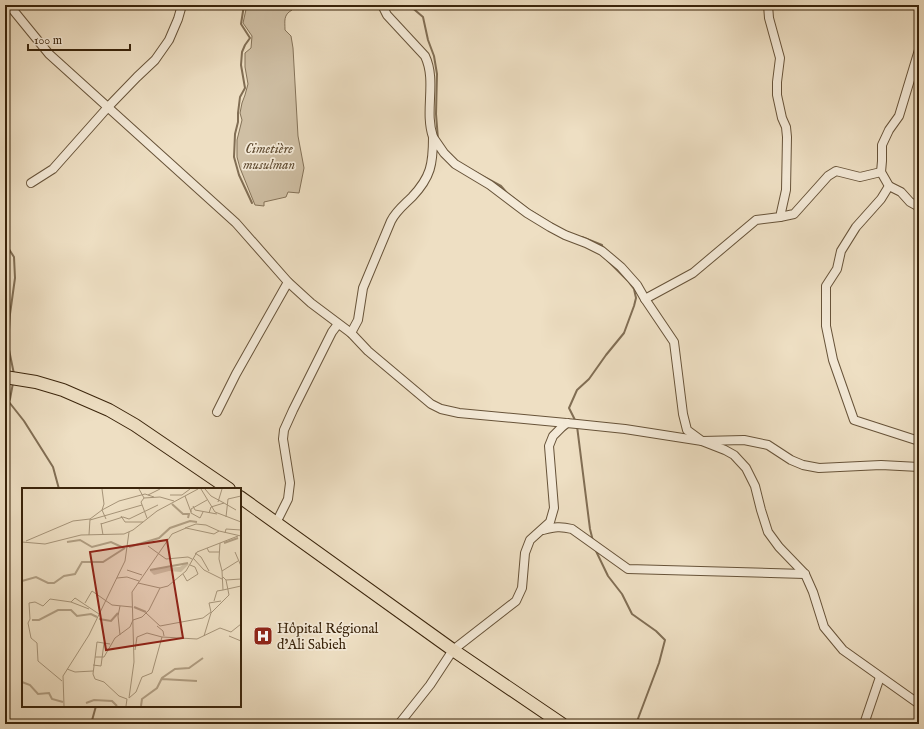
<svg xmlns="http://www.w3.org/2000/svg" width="924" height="729" font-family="'IM FELL English',serif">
  <rect width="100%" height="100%" fill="#eedfc3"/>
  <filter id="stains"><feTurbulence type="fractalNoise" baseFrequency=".005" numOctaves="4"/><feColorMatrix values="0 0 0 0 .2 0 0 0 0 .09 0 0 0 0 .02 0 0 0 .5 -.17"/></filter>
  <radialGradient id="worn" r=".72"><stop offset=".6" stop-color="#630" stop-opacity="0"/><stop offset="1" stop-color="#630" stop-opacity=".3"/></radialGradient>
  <path fill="#cfbfa4" stroke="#847258" d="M 247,5 L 293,5 L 292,10 C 283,15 285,21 285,30 L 291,36 L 293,48 L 298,136 L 304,168 L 299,193 L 288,192 L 286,197 L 264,202 L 264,206 L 255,205 L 240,168 L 237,157 L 237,140 L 242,120 L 240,113 L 242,103 L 245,95 L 248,84 L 245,67 L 245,53 L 251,48 L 252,36 L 243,23 Z"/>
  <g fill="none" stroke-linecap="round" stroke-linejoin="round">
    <g stroke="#816e54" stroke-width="2">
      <path d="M 244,5 L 241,24 L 250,38 L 245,45 L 242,52 L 241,65 L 245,88 L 240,97 L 238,113 L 238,122 L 235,134 L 234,157 L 239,175 L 252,203"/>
      <path d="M 409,5 L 423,17 L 428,40 L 434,56 L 437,74 L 436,114 L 438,139"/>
      <path d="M 475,172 L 501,186 L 507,193 L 528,209 L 554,225"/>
      <path d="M 582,237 L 602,245 L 603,249"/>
      <path d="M 5,243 L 14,257 L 15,278 L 10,314 L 8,345 L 14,374"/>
      <path d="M 9,402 L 24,421 L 53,467 L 59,489"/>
      <path d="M 5,412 L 10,399 L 13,383"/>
      <path d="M 576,422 L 569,408 L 577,390 L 589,379 L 606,355 L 624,333 L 634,306 L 636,298 L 634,289 L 628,281 L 607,260"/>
      <path d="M 577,426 L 590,529 L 593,541"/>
      <path d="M 595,549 L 608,576 L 622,594 L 632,614 L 656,631 L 665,640 L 659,663 L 636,724"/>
      <path d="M 91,724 L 96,706"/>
    </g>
    <defs>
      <g id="minor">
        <path d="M 9,5 L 49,54 L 236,223 L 288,282 L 311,303 L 351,333 L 368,351 L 431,404 L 441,409 L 459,413 L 577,424 L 625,429 L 702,441 L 744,440 L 768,445 L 791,460 L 803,465 L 819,468 L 881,465 L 919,467"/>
        <path d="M 382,5 L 387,15 L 425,56 C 437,81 424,111 433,137"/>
        <path d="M 919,50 L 899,116 L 889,130 L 882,145 L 882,161 L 881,172 L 889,186 L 881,199 L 856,227 L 841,251 L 837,269 L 826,286 L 826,326 L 833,360 L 854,420 L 919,441"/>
        <path d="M 31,183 L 53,169 L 108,107 L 137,77 L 155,60 L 169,40 L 178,19 L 182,5"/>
        <path d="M 889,186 L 901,192 L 910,202 L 919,207"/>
        <path d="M 780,217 L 794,214 L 828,176 L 836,171 L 860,177 L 881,172"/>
        <path d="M 645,299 L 693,273 L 756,220 L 780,217 L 786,190 L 787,137 L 786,127 L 782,118 L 777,95 L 777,82 L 780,58 L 769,18 L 768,5"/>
        <path d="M 351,333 L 358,320 L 363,288 L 391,221 C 396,211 404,205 412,197 C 431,177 433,164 433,137 L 444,153 L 455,164 L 490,185 L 527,213 L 550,227 L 565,235 L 586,243 L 602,251 L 621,267 L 637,285 L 645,299 L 674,342 L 683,414 L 687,430 L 702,441 L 725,450 L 734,455 L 746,468 L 755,486 L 761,510 L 768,532 L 779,547 L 805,574 L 813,592 L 824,627 L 843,650 L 919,704"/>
        <path d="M 217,412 L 236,374 L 288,282"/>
        <path d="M 276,523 L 288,499 L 290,483 L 283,439 L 284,430 L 293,410 L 332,332 L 338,324"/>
        <path d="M 543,530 C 555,527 560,526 572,529 L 628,569 L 805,574"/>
        <path d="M 399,724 L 430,685 L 453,650 L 516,601 L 522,588 L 525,553 L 530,540 L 550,522 L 554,508 L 549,446 L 553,436 L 562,427 L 567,423"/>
        <path d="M 864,724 L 880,677"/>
      </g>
      <g id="primary">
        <path d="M 5,377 L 36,382 L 63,390 L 109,410 L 135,425 L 229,489"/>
        <path d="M 240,497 L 453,650 L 562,724"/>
      </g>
    </defs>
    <use href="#minor" stroke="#675339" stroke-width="10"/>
    <use href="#primary" stroke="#3a240b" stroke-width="14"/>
    <use href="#minor" stroke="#f4ead8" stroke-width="8"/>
    <use href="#primary" stroke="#eedfc3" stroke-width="12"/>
  </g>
  <defs>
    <symbol id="hospital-square" viewBox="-11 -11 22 22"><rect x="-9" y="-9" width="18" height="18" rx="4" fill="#8f2418" stroke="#f4ead8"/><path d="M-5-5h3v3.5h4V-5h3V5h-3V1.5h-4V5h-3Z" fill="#fff"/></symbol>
  </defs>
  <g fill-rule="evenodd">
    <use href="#hospital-square" x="252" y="625" width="22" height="22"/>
  </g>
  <g text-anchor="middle" stroke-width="3.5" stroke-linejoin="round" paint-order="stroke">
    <g font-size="14" font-style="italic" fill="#5f4b31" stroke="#f4ead8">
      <text x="269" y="153">Cimetière<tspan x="269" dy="16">musulman</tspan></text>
    </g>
    <g font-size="14" fill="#3a240b" stroke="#f4ead8" text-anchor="start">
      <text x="277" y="633">Hôpital Régional<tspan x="277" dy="16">d'Ali Sabieh</tspan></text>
    </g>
  </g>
  <g transform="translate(22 488)">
    <rect width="219" height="219" fill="#eedfc3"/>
    <path d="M 163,75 L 167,76 L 159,84 L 147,83 L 132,87 L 128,83 L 133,80 L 158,79 Z" fill="#cfbfa4"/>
    <path fill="none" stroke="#b19f84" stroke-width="2" d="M 150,16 L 161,26 L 167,26 L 166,30M 45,54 L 58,52 L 70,59 L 89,54 L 102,60M 202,55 L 216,50M 107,59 L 137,50 L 148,40 L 168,33 L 175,34M 128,82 L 166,75M 0,93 L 14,89 L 26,95 L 32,95 L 42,88 L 53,86 L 60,74 L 81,74 L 103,60M 112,119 L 124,124M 77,131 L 89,133 L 96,125M 10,132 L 17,132 L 36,122 L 49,122 L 55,128 L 69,126 L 75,129M 140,191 L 175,193M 0,194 L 8,197 L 16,206 L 27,205 L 30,211 L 41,214M 64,215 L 72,212 L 90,213 L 95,218M 119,218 L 120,211 L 135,200 L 140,190 L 153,181 L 167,180 L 181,170"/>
    <path fill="none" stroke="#a69479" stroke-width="1" d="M 80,1 L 82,16 L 80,22 L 84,31M 117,1 L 122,10 L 138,9 L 152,13M 179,1 L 193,24 L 219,34M 183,1 L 189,8 L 202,15M 126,7 L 138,1M 148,7 L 160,7 L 168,1M 163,8 L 169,24M 122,10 L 119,14 L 125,30M 196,14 L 200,1M 171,18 L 173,22 L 195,26M 181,24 L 178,30 L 169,25 L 169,21 L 185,12M 187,25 L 189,19 L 202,15 L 214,22M 99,28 L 103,34 L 121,34M 204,29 L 206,11 L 219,8M 68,32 L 120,17M 79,35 L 81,47M 79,36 L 101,29 L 107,31 L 136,17M 163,40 L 174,36 L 184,37 L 197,43 L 219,48M 203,45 L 204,41 L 219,42M 67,47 L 68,31 L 80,22 L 97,13 L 123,6 L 132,9M 4,53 L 51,33 L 68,31M 0,54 L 23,56 L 59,47 L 102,46 L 111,42 L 135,23 L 176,1M 198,55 L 197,71 L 200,83M 126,58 L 144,71 L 166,69 L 170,71M 185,60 L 187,64 L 197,64M 213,64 L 219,78M 173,65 L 179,69 L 187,83M 171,70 L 182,82 L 200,91M 216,73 L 200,83 L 201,102 L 219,98M 105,82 L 120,87M 161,86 L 165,93 L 176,86 L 173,79 L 168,77M 95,90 L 105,89 L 117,93M 204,92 L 219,91M 138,100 L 146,98 L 164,83 L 175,64 L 216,48M 192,113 L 195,103 L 201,102M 49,114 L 67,121M 63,115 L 70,103 L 90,117 L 110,119M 189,124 L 187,115 L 199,113M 124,125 L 138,138 L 181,130 L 189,124M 135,138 L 141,143 L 142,148M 98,147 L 96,128 L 98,118M 182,148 L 189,125 L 207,107 L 204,92 L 201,89M 207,148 L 219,153M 88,156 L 75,154 L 71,186 L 73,191 L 82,194 L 97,208 L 105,211 L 104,218M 113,162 L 115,149 L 125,145 L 140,149 L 175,151 L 198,140 L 209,144 L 219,136M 73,169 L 82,169 L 93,150 L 108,139 L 111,132 L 120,129 L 127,122 L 138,100 L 116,95M 71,177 L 79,178 L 82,155M 45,181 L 53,184 L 71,183M 40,193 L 16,173 L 15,155 L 9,150 L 6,135 L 8,131 L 7,115 L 13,114 L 21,118 L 28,111 L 49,114 L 53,110 L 77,126M 107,210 L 112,174 L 110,104 L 150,46 L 164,40 L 192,46 L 197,43M 107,210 L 114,204 L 120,189 L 130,185 L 140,149M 42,218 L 41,188 L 67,147 L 103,73 L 107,44"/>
    <path fill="#8f2418" fill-opacity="0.15" stroke="#8f2418" stroke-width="2" d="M 145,52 L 161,150 L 84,162 L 68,64 Z"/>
    <rect width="219" height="219" fill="none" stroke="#3a240b" stroke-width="2"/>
  </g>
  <rect width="924" height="729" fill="none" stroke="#eedfc3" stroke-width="20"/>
  <rect x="6" y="6" width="912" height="717" fill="none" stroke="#3a240b" stroke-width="2"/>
  <rect x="10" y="10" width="904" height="709" fill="none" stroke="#3a240b"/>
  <path d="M28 44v6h102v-6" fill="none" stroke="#3a240b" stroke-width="2"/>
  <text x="34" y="44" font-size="12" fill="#3a240b" stroke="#f4ead8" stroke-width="3" paint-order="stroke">100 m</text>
  <rect width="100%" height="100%" filter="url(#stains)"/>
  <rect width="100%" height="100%" fill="url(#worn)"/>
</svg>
